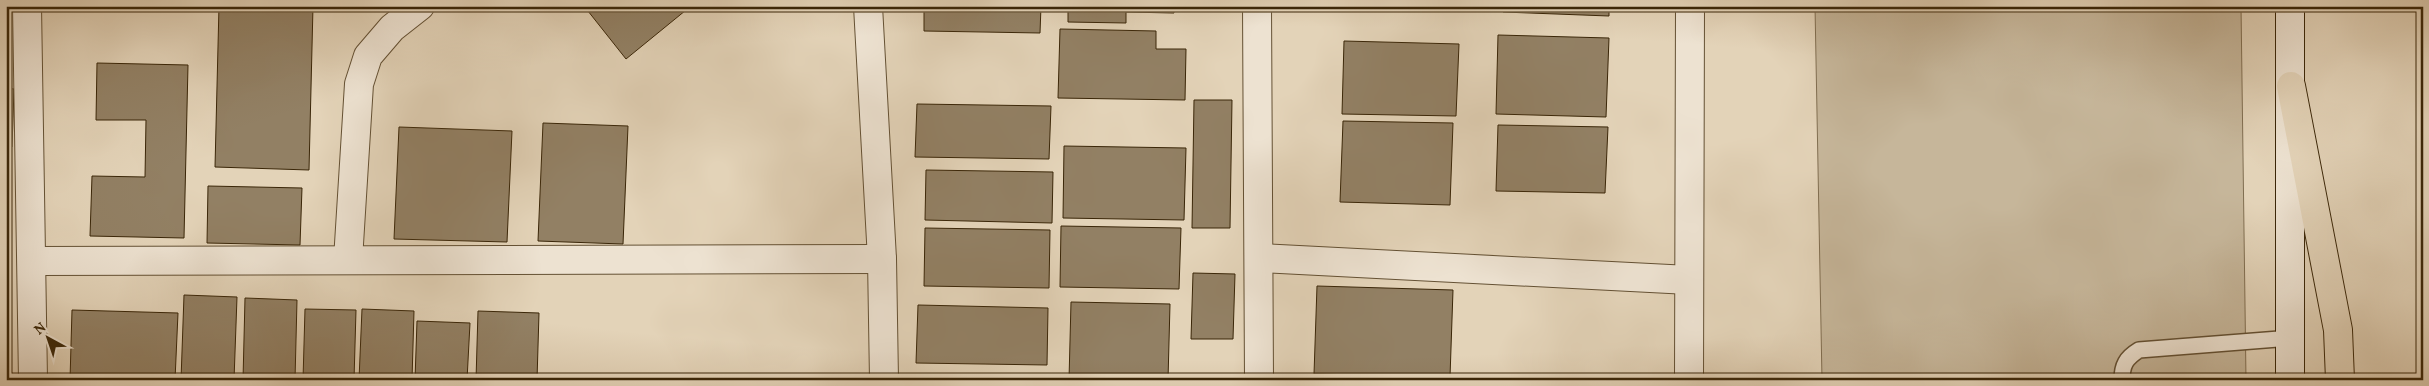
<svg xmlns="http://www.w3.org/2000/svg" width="2429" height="386" font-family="Vollkorn,serif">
  <rect width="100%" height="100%" fill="#e3d3b8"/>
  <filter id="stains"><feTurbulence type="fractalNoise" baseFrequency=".004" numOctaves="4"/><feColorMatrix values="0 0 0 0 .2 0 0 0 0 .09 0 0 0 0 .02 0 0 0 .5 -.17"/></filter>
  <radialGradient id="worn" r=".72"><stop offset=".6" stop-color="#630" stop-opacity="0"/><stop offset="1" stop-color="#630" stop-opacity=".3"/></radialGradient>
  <path fill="#c6b69a" stroke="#806e51" d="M 1815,6 L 2241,6 L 2246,380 L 1822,380 Z"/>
  <g fill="#928064" stroke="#3a2608">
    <path d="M 219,6 L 313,6 L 309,170 L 215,167 Z"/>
    <path d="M 584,6 L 691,6 L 626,59 Z"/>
    <path d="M 924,6 L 1041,6 L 1040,33 L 924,31 Z"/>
    <path d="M 1068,6 L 1174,6 L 1174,13 L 1126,12 L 1126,23 L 1068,22 Z"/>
    <path d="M 1503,6 L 1609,6 L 1609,16 L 1503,12 Z"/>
    <path d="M 1060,29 L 1156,31 L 1156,49 L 1186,49 L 1185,100 L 1058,98 Z"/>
    <path d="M 1498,35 L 1609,38 L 1606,117 L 1496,114 Z"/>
    <path d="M 1344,41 L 1459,44 L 1456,116 L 1342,114 Z"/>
    <path d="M 97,63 L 188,65 L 184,238 L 90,236 L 92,176 L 145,177 L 146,120 L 96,120 Z"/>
    <path d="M 6,88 L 14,89 L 12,147 L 6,147 Z"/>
    <path d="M 1194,100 L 1232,100 L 1230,228 L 1192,228 Z"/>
    <path d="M 917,104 L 1051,106 L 1049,159 L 915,157 Z"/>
    <path d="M 1343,121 L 1453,123 L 1450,205 L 1340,202 Z"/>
    <path d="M 543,123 L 628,126 L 623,244 L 538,241 Z"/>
    <path d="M 1498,125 L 1608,127 L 1605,193 L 1496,191 Z"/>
    <path d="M 399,127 L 512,131 L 507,242 L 394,239 Z"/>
    <path d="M 1064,146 L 1186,148 L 1184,220 L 1063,218 Z"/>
    <path d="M 6,152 L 11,152 L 9,203 L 6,203 Z"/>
    <path d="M 926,170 L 1053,172 L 1052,223 L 925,220 Z"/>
    <path d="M 208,186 L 302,188 L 300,245 L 207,243 Z"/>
    <path d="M 1061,226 L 1181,228 L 1179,289 L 1060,287 Z"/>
    <path d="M 925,228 L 1050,230 L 1049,288 L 924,286 Z"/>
    <path d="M 6,263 L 10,263 L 8,320 L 6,319 Z"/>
    <path d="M 1193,273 L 1235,274 L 1233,339 L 1191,339 Z"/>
    <path d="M 1317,286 L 1453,290 L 1450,377 L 1314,374 Z"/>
    <path d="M 184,295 L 237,297 L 234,380 L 181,380 Z"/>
    <path d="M 245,298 L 297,300 L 295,380 L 243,380 Z"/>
    <path d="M 1071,302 L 1170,304 L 1168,380 L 1069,380 Z"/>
    <path d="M 918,305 L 1048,308 L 1047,365 L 916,363 Z"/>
    <path d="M 305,309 L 356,310 L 354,380 L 303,380 Z"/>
    <path d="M 362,309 L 414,311 L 412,380 L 359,380 Z"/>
    <path d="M 72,310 L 178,313 L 175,380 L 70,380 Z"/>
    <path d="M 478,311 L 539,313 L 537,380 L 476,380 Z"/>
    <path d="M 417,321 L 470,323 L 467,380 L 415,380 Z"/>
    <rect x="6" y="373" width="6" height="7"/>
  </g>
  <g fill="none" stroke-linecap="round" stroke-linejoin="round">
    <defs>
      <path id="service" d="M 2122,380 C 2122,365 2126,358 2139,350 L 2290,338"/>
      <g id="minor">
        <path d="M 27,6 L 33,380"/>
        <path d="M 868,6 L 882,259 L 884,380"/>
        <path d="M 1257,6 L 1259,380"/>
        <path d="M 1259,258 L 1689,280"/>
        <path d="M 348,260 L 359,84 L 368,56 L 392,28 L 420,6"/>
        <path d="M 33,261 L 882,259"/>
        <path d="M 1689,380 L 1690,6"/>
      </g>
      <path id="secondary" d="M 2290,380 L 2290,6"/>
      <path id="motorway" d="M 2291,86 L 2338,330 L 2340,380"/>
    </defs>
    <use href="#service" stroke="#645134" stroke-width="18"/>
    <use href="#minor" stroke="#645134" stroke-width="30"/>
    <use href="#secondary" stroke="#3a2608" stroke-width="30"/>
    <use href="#motorway" stroke="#3a2608" stroke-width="30"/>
    <use href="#service" stroke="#ede2d1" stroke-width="15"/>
    <use href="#minor" stroke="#ede2d1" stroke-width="28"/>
    <use href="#secondary" stroke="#ede2d1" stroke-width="28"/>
    <use href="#motorway" stroke="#e3d3b8" stroke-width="28"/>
  </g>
  <rect width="2429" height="386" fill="none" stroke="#e3d3b8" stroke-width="25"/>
  <rect x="8" y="8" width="2414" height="371" fill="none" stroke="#3a2608" stroke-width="2.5"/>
  <rect x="12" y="12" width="2404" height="361" fill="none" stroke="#3a2608"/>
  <g transform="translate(48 338) rotate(320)" stroke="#ede2d1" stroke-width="4" paint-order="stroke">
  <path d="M0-4L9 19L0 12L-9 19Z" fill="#3a2608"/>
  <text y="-8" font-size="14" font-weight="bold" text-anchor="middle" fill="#3a2608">N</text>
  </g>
  <rect width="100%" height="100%" filter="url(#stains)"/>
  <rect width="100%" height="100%" fill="url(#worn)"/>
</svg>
